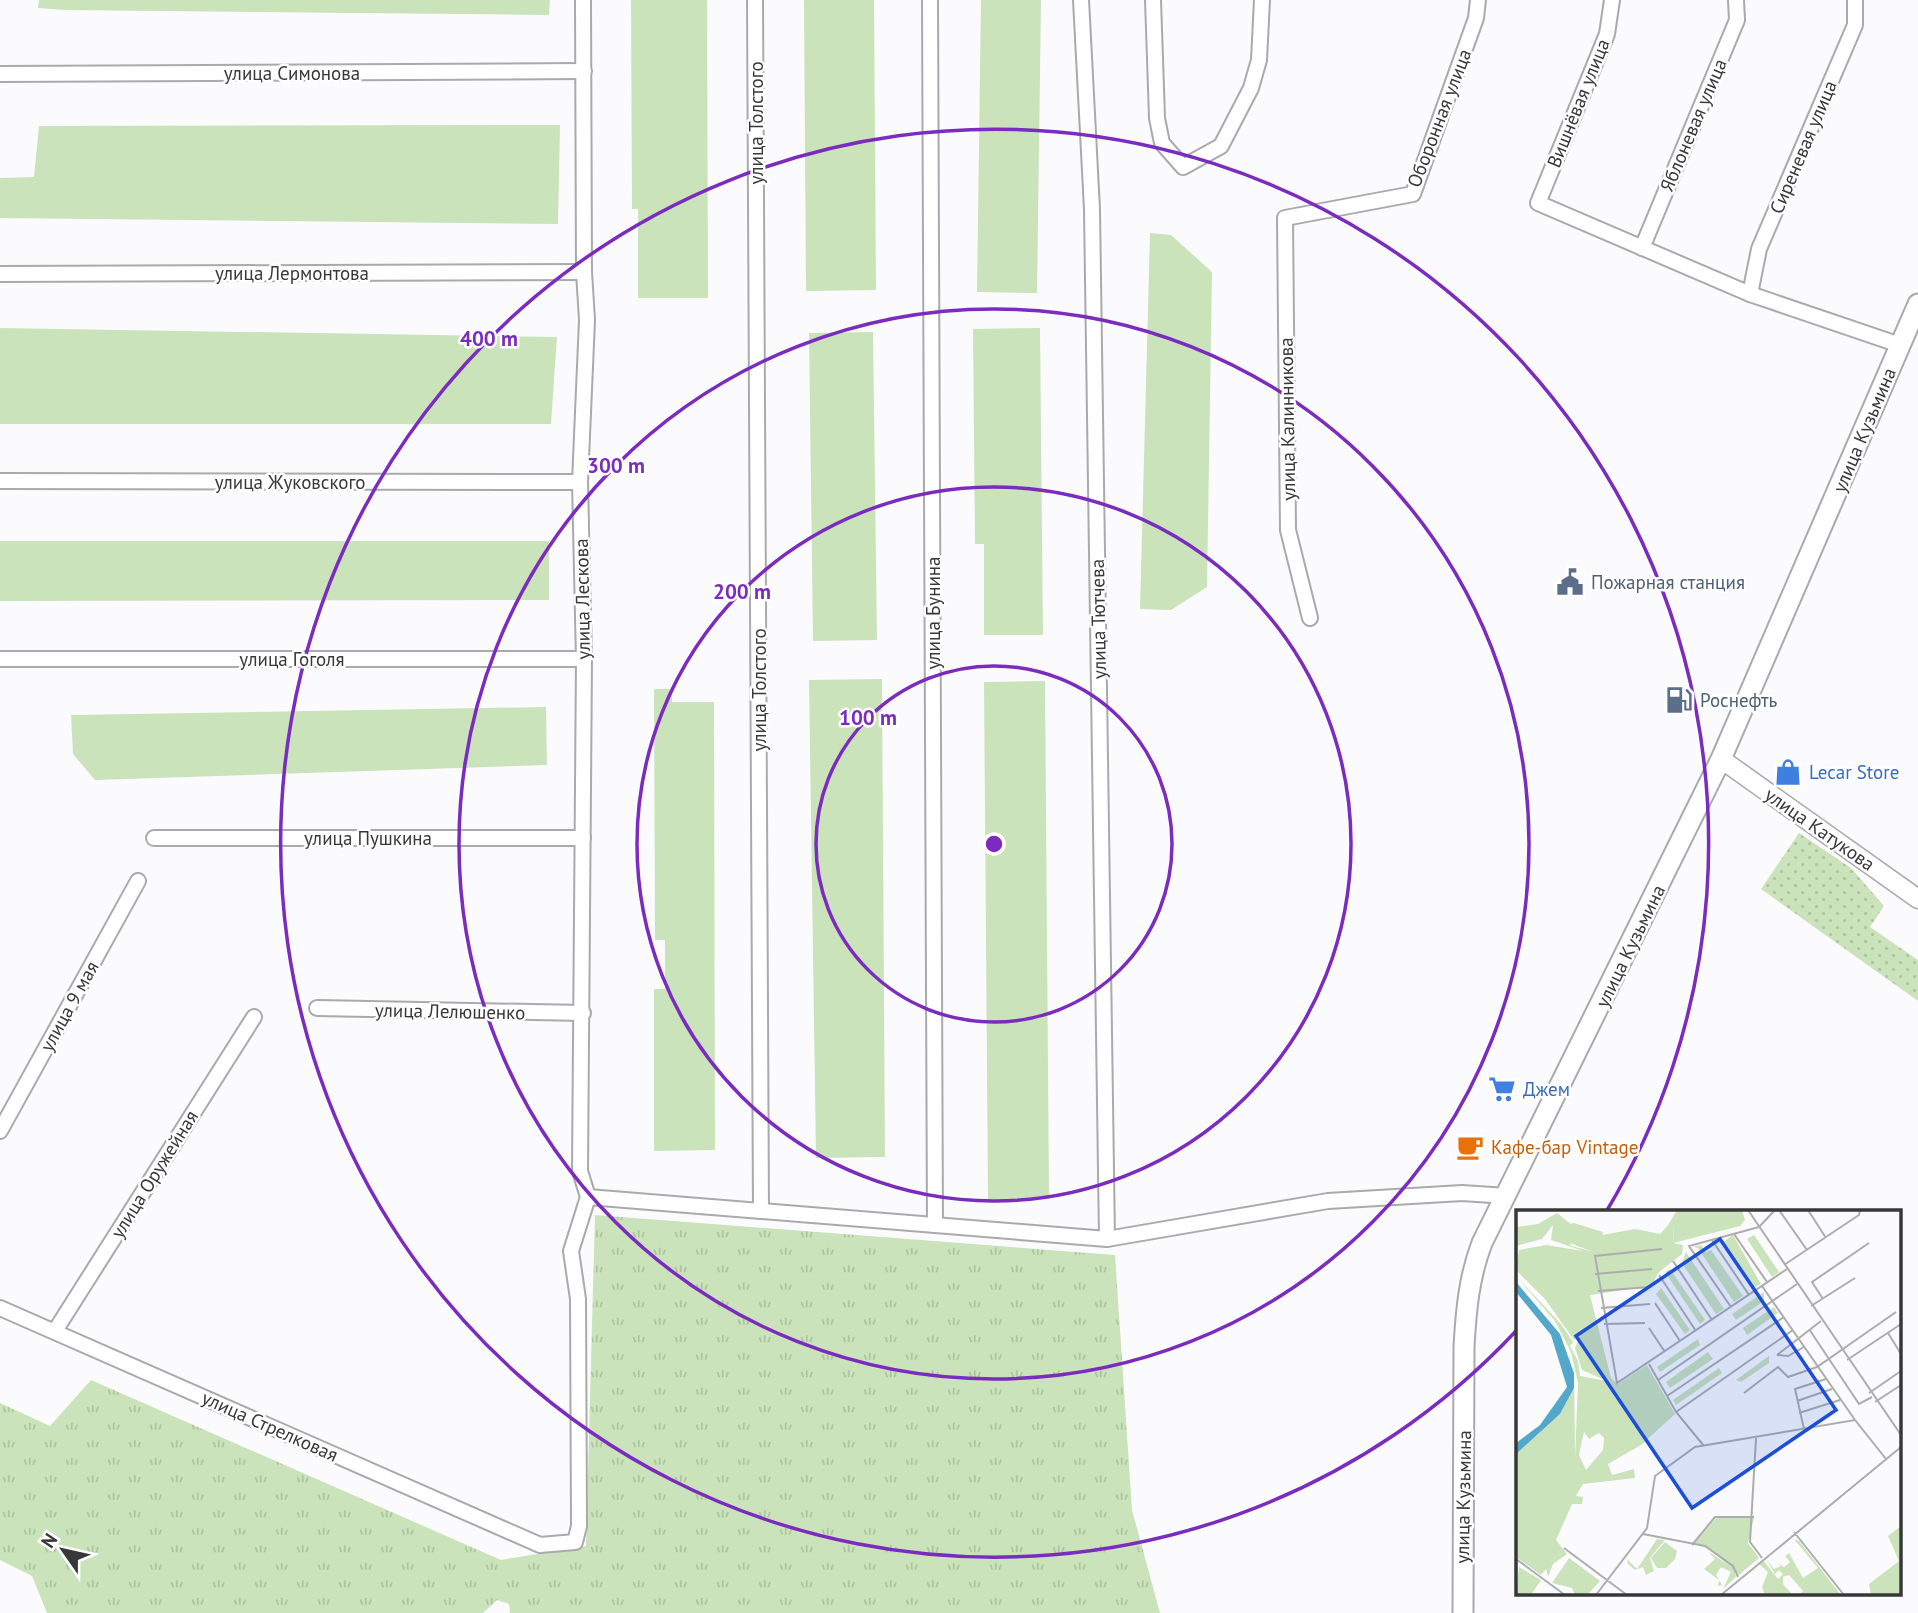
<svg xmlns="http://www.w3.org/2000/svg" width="1918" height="1613" font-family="'PT Sans',sans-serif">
  <defs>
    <pattern id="grass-tufts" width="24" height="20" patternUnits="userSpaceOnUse" patternTransform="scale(1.75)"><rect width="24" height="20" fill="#cae3ba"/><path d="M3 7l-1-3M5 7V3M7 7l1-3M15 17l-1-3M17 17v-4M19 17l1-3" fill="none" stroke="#aec4a1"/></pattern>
    <pattern id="park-dots" width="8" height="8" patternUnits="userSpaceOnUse" patternTransform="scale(1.75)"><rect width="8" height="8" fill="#cae3ba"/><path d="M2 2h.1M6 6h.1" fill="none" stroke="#aec4a1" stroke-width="1.8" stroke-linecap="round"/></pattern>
  </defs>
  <rect width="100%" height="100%" fill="#fbfbfd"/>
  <path fill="url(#grass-tufts)" d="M 595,1215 L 1115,1255 L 1132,1510 L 1160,1613 L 510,1613 L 509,1604 L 497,1600 L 483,1613 L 47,1613 L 32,1576 L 0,1560 L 0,1403 L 50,1426 L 91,1380 L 501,1560 L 586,1546 Z"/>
  <path fill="url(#park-dots)" d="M 1799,833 L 1851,868 L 1884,906 L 1870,927 L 1918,960 L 1918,1001 L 1761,889 Z"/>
  <g fill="#cae3ba">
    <path d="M 39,0 L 550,0 L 549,15 L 66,10 L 38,8 Z"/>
    <path d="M 631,0 L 707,0 L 708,298 L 638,298 L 638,209 L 632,209 Z"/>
    <path d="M 804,0 L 874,0 L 876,290 L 806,291 Z"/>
    <path d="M 981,0 L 1041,0 L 1037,293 L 977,292 Z"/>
    <path d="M 560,125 L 558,224 L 0,218 L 0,178 L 34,177 L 39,126 Z"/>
    <path d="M 1150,233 L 1171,235 L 1212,272 L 1207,587 L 1171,610 L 1140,609 Z"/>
    <path d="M 0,328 L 557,337 L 551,424 L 0,424 Z"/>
    <path d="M 1040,328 L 1043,635 L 984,635 L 984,544 L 975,544 L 973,329 Z"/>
    <path d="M 873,332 L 877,640 L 813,641 L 809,333 Z"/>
    <path d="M 0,541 L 549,541 L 549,600 L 0,601 Z"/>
    <path d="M 882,679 L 885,1157 L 816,1158 L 809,680 Z"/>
    <path d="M 1045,681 L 1049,1199 L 988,1200 L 984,682 Z"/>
    <path d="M 654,689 L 672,689 L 672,702 L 714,702 L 715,1150 L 654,1151 L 654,989 L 665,989 L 665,940 L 655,940 Z"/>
    <path d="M 546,707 L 547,765 L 95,780 L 73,754 L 71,715 Z"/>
  </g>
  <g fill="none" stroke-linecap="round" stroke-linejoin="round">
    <defs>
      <g id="minor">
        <path d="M 583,0 L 584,272 L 587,320 L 580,482 L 584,659 L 580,1171 L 588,1197"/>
        <path d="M 755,0 L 761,1211"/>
        <path d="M 930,0 L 935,1225"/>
        <path d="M 1081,0 L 1092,209 L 1107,1239"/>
        <path d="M 1153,0 L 1157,118 L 1162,143 L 1183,167 L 1221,146 L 1251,88 L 1259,60 L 1262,0"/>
        <path d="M 1612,0 L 1607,34 L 1538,203 L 1750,294 L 1900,345"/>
        <path d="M 0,74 L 584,71"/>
        <path d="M 1642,248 L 1737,20 L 1736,0"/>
        <path d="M 0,274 L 584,272"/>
        <path d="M 1750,294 L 1759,249 L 1855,25 L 1855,0"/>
        <path d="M 0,481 L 580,482"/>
        <path d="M 1310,618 L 1288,530 L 1285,218 L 1413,194 L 1476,18 L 1478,0"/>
        <path d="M 0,659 L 584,659"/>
        <path d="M 154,838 L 583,838"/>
        <path d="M 317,1008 L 583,1013"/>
        <path d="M 0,1131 L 138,881"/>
        <path d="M 588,1197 L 1107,1239 L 1328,1201 L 1462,1193 L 1507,1196"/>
        <path d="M 0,1308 L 540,1545 L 575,1542 L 579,1526 L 578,1299 L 571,1251 L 588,1197"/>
        <path d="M 55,1331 L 254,1017"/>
      </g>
      <path id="tertiary" d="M 1721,759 L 1918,899"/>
      <path id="secondary" d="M 1463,1613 L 1464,1347 C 1466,1310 1469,1277 1482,1243 L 1721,759 L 1918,304"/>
    </defs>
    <use href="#minor" stroke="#a9aaab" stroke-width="18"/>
    <use href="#tertiary" stroke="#a9aaab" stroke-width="21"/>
    <use href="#secondary" stroke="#a9aaab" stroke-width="23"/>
    <use href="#minor" stroke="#fff" stroke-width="14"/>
    <use href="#tertiary" stroke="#fff" stroke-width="18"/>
    <use href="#secondary" stroke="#fff" stroke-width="19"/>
  </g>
  <g fill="none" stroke="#7b2cbf" stroke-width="3.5">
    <circle cx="994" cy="844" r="178"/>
    <circle cx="994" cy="844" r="357"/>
    <circle cx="994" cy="844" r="535"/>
    <path d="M1516 1331A714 714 0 1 1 1606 1212"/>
  </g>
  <defs>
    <symbol id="civic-bare" viewBox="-9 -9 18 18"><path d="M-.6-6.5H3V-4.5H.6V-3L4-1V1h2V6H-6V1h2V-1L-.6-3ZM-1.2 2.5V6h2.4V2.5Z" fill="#5c6f8a" stroke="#fff" stroke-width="2.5" paint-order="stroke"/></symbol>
    <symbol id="fuel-bare" viewBox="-9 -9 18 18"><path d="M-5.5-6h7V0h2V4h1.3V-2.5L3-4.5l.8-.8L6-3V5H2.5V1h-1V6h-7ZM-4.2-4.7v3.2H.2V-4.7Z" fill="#5c6f8a" stroke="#fff" stroke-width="2.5" paint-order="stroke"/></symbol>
    <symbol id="shop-bare" viewBox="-9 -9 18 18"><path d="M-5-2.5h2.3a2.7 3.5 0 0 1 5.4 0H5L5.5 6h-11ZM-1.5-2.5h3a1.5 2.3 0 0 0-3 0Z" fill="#3f7fe0" stroke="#fff" stroke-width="2.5" paint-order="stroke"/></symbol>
    <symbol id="supermarket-bare" viewBox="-9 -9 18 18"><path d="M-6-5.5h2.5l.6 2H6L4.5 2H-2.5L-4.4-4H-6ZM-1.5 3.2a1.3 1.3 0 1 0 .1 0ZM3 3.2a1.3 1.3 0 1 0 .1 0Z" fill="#3f7fe0" stroke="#fff" stroke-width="2.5" paint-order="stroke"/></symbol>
    <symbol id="cafe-bare" viewBox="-9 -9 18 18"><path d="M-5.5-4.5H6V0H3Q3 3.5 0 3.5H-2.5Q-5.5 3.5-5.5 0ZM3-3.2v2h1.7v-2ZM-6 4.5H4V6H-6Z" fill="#e8710a" stroke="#fff" stroke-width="2.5" paint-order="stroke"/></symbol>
  </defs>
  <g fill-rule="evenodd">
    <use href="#civic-bare" x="1551" y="563" width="38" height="38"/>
    <use href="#fuel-bare" x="1660" y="681" width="38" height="38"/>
    <use href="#shop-bare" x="1769" y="753" width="38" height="38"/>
    <use href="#supermarket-bare" x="1483" y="1070" width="38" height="38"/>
    <use href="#cafe-bare" x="1451" y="1128" width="38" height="38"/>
  </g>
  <g text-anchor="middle" stroke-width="5" stroke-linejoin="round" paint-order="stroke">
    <g font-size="19" fill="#383839" stroke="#fff">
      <text x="292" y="80">улица Симонова</text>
      <text transform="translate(1578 103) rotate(-68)" y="7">Вишнёвая улица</text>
      <text transform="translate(1439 118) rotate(-69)" y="7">Оборонная улица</text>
      <text transform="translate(756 123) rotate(-90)" y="7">улица Толстого</text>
      <text transform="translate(1693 125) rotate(-67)" y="7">Яблоневая улица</text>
      <text transform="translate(1803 147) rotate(-67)" y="7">Сиреневая улица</text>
      <text x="292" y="280">улица Лермонтова</text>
      <text transform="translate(1287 419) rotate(-91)" y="7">улица Калинникова</text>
      <text transform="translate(1864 430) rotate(-67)" y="7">улица Кузьмина</text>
      <text x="290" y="489">улица Жуковского</text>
      <text transform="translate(582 599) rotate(-91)" y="7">улица Лескова</text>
      <text transform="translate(933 613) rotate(-90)" y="7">улица Бунина</text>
      <text transform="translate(1098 619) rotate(-91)" y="7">улица Тютчева</text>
      <text x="292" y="666">улица Гоголя</text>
      <text transform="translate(759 690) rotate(-90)" y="7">улица Толстого</text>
      <text transform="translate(1820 829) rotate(35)" y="7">улица Катукова</text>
      <text x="368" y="845">улица Пушкина</text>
      <text transform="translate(1630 946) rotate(-64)" y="7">улица Кузьмина</text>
      <text transform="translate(69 1006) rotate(-61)" y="7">улица 9 мая</text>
      <text transform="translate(450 1011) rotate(1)" y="7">улица Лелюшенко</text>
      <text transform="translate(154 1174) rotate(-58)" y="7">улица Оружейная</text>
      <text transform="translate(270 1426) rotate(24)" y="7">улица Стрелковая</text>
      <text transform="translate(1463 1497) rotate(-89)" y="7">улица Кузьмина</text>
    </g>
    <g font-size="19" fill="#4e5e75" stroke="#fff" text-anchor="start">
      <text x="1591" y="589">Пожарная станция</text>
      <text x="1700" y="707">Роснефть</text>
    </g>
    <g font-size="19" fill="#366cbe" stroke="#fff" text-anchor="start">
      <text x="1809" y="779">Lecar Store</text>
      <text x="1523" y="1096">Джем</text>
    </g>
    <g font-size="19" fill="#c56008" stroke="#fff" text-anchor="start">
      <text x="1491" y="1154">Кафе-бар Vintage</text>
    </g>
  </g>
  <g transform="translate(1516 1210)">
    <rect width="385" height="385" fill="#fbfbfd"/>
    <path d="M 41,3 L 56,15 L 51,17 L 55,36 L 75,41 L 86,25 L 119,19 L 144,24 L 152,15 L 158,15 L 157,33 L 167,35 L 166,44 L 142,63 L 136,76 L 74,85 L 95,168 L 102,174 L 131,155 L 159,204 L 125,235 L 92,254 L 96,265 L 118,259 L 119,268 L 67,274 L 60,286 L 67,287 L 66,294 L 56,294 L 40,330 L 51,344 L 37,354 L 32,367 L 30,359 L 25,365 L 0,347 L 0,244 L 44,204 L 58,178 L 58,160 L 59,249 L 62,173 L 55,142 L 39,111 L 0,66 L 45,114 L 57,132 L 54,136 L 62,151 L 64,166 L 91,171 L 66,160 L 59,138 L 65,123 L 58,130 L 29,89 L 0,60 L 3,40 L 30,35 L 67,41 L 35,30 L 37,15 L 26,29 L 0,36 L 0,17 L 22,14 ZM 68,222 L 73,229 L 83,223 L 88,228 L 87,240 L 70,260 L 63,245 ZM 385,316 L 385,385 L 355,385 L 353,374 L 383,351 L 372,326 ZM 278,329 L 283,331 L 325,385 L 283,385 L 287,381 L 273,365 L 267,367 L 267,374 L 277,385 L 249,385 L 246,377 L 252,362 L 243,354 L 247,350 L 262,369 L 267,364 L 263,360 L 259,364 L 250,349 L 258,359 L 265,356 L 260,352 L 268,357 L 274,352 L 269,346 L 273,343 L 287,368 L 302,358 ZM 149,332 L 161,341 L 159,349 L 150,358 L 141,358 L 135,348 Z" fill="#cae3ba" fill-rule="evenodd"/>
    <path d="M 161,0 L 226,0 L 229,10 L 224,16 L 157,33 L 158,16 L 152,15 ZM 58,13 L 87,22 L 84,35 L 75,41 L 43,29 L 41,17 ZM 13,240 L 5,250 L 4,264 L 14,262 L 13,268 L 40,280 L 0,264 L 0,248 ZM 141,329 L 149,330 L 134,348 L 138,361 L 130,365 L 127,357 L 119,360 L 112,354 L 111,349 L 121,359 ZM 192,341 L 218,359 L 220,367 L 207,379 L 215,362 L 205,357 L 200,365 L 206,375 L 202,376 L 203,370 L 188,359 L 199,349 Z" fill="#cae3ba"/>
    <path d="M 201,307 L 238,308 L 232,333 L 243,348 L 223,365 L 194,339 L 178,334 Z" fill="#cae3ba"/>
    <path d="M 217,25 L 245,74 L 236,79 L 206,33 ZM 238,25 L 263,62 L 256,67 L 231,29 ZM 185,35 L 190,42 L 195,40 L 227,86 L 218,92 L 182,38 L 177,37 ZM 170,42 L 208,99 L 200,104 L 166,53 ZM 154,59 L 189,110 L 184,114 L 149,62 ZM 145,78 L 174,120 L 169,124 L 140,84 ZM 248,82 L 248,91 L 220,110 L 216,104 ZM 258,97 L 262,103 L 231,125 L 227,118 ZM 182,129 L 184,135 L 144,162 L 141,157 ZM 192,142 L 197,149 L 154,178 L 150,172 ZM 253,146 L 253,153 L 225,172 L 220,170 ZM 203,158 L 206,163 L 160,195 L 157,190 ZM 53,348 L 84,371 L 71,385 L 59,385 L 56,378 L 36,373 ZM 3,357 L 25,370 L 15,385 L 0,385 Z" fill="#cae3ba"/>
    <path d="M 0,72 L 44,124 L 58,163 L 58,178 L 44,204 L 0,244 L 0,233 L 24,215 L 51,177 L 35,125 L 0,82 Z" fill="#53a7cb"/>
    <path fill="none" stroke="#adadaf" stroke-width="2" d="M 232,0 L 385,225M 263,0 L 291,40M 292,0 L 310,28M 243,17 L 259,0M 218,24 L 251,72M 196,30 L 233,85M 146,39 L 79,46 L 101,173 L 271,59M 157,51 L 196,110M 268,55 L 343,5 L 344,0M 79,64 L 136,59M 143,65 L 180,121M 246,76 L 339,210M 82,81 L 133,77M 307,89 L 296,72 L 353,33M 139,93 L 164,131M 295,96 L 339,68M 215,97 L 173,36 L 243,17M 85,98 L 134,94M 88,114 L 129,113M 133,118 L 149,142M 293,119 L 343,194 L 356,187M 372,123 L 385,144M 261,145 L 305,111M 261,145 L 272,146 L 288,137M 331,150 L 385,114M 133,154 L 160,202 L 188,236M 142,170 L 281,74M 228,183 L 262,157 L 272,167 L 301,157 L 380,102M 353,183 L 385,161M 151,186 L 268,107M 281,191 L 316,179M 359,192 L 385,175M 160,202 L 277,120M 283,203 L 324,190M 288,219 L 279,179 L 310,169M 240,228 L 234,332 L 246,348M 278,322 L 328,385M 127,324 L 189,336 L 217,356 L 222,367M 176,335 L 199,307 L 238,307M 48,338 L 111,385M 0,349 L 49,385M 80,385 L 131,318 L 139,266 L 179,237 L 339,210 L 370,249M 205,385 L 385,237"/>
    <path fill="#1d4ed8" fill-opacity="0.15" stroke="#1d4ed8" stroke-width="3.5" d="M 204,29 L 320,200 L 176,298 L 60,126 Z"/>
    <rect width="385" height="385" fill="none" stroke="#383839" stroke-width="3.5"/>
  </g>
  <circle cx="994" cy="844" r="10" fill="#7b2cbf" stroke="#fff" stroke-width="3.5"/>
  <g font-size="21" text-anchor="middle" font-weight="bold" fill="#7b2cbf" stroke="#fff" stroke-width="5" stroke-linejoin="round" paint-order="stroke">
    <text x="489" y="346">400 m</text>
    <text x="616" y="473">300 m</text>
    <text x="742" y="599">200 m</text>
    <text x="868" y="725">100 m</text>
  </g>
  <g transform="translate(63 1550) rotate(304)" stroke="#ffffff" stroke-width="5" paint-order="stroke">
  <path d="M0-5L12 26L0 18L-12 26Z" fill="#383839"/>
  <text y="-10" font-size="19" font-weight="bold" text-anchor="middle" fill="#383839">N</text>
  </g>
</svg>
